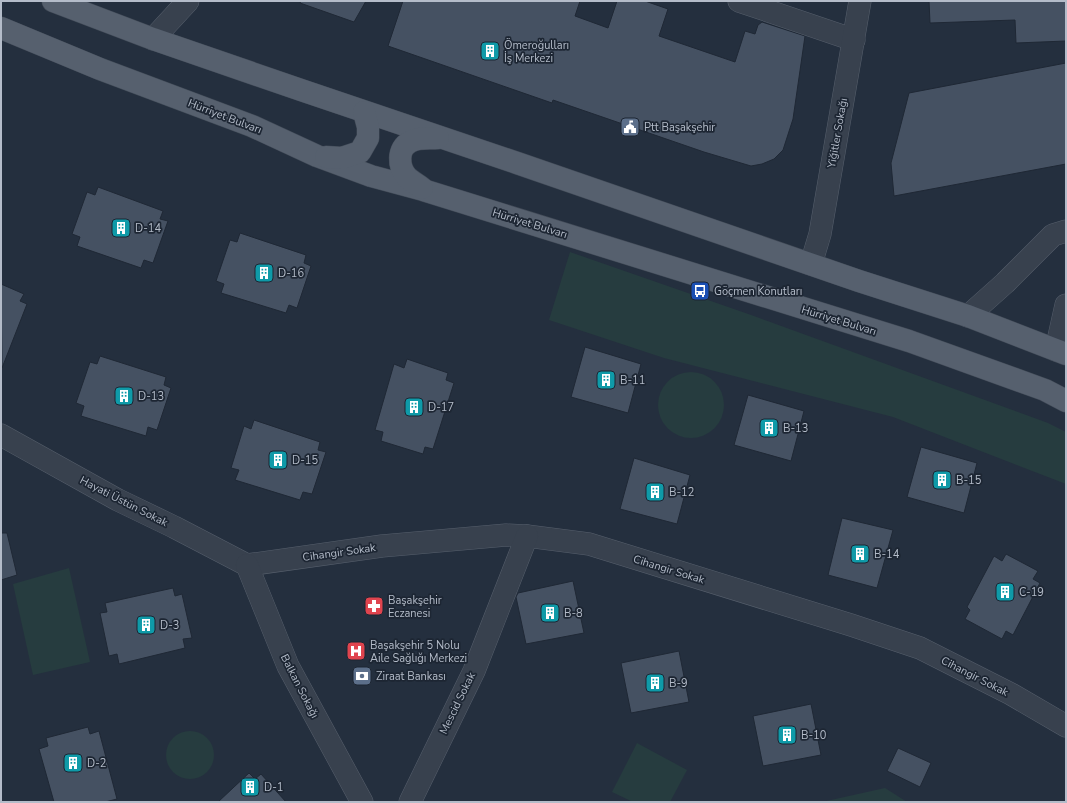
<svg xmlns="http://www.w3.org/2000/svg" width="1067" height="803" font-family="'Nunito Sans',sans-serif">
  <rect width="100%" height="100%" fill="#242f3e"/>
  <g fill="#263c3f">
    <path d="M 570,252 L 754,316 L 1048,423 L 1066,432 L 1066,484 L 893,417 L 664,358 L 549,320 Z"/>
    <circle cx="691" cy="405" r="33"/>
    <path d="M 69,568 L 90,662 L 33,675 L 13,584 Z"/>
    <circle cx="190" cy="755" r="24"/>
    <path d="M 637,743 L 687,770 L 670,802 L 633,802 L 612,792 Z"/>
    <path d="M 885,788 L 907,802 L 822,802 Z"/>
  </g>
  <g fill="#455162" stroke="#1f2835">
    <path d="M 301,1 L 366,1 L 354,22 L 300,3 Z"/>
    <path d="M 403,1 L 580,1 L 575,16 L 608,28 L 617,1 L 645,1 L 668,9 L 659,36 L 735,62 L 745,31 L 755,34 L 758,25 L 762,22 L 805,36 L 793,119 L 783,150 L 774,159 L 762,164 L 751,166 L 704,152 L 553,100 L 552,103 L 388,46 Z"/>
    <path d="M 929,1 L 1066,1 L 1066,41 L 1016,43 L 1015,20 L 930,23 Z"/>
    <path d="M 1066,63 L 1066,164 L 894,196 L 891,163 L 909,93 Z"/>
    <path d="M 98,187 L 163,211 L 160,219 L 168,221 L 153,263 L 144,260 L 141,268 L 77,246 L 80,237 L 72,234 L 87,192 L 95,195 Z"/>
    <path d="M 240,233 L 306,255 L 304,263 L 311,266 L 297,308 L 289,305 L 286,313 L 221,293 L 224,284 L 216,281 L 230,240 L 237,242 Z"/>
    <path d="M 1,284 L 24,294 L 20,301 L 27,304 L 2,368 Z"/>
    <path d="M 585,347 L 641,364 L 628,413 L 571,397 Z"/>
    <path d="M 100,356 L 166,377 L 164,385 L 171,388 L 157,430 L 148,427 L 146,436 L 81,416 L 84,406 L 76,403 L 90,362 L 97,364 Z"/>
    <path d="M 407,359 L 448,373 L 446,380 L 454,383 L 433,449 L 425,447 L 423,454 L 381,441 L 383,432 L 375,430 L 394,364 L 404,368 Z"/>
    <path d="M 748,395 L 804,411 L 791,461 L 734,445 Z"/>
    <path d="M 254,420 L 320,442 L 318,450 L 326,452 L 312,494 L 303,492 L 300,500 L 235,480 L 239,470 L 231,468 L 244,426 L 251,429 Z"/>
    <path d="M 921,447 L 977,463 L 964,513 L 907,497 Z"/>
    <path d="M 634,458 L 690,475 L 677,524 L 620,509 Z"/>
    <path d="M 842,518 L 893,530 L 877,588 L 828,575 Z"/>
    <path d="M 1,533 L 7,533 L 17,575 L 1,580 Z"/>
    <path d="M 1006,554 L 1038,571 L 1033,579 L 1040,583 L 1013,635 L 1006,631 L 1002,639 L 965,619 L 970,610 L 967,607 L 994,556 L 1002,561 Z"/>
    <path d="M 573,581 L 584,633 L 526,644 L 516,597 L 518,593 Z"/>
    <path d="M 173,588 L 175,596 L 182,594 L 192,638 L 183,639 L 185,648 L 119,664 L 117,654 L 109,656 L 100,613 L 107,612 L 105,603 Z"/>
    <path d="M 679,651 L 689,702 L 631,713 L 621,663 Z"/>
    <path d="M 811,704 L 821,755 L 763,766 L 753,716 Z"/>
    <path d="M 88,727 L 90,734 L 99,731 L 117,799 L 105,802 L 54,802 L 39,749 L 48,746 L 46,738 Z"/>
    <path d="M 898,748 L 931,763 L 920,787 L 887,771 Z"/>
    <path d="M 249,773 L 255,779 L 261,774 L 286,802 L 218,802 Z"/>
  </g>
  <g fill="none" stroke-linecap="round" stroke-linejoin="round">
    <defs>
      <g id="minor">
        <path d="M 739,1 L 854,40"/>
        <path d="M 153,39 L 188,1"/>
        <path d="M 1,435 L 118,500 L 174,527 L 247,565"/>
        <path d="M 247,565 L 382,546 L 506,535 L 527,536 L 589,544 L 851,625 L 920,648 L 1011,694 L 1066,726"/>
        <path d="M 247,565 L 288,666 L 362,802"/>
        <path d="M 410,802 L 474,671 L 527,536"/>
      </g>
      <g id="tertiary">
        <path d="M 811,264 L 820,234 L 860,1"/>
        <path d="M 968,316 L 1005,283 L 1053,235 L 1066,231"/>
        <path d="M 1056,350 L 1066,305"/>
      </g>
      <g id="primary">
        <path d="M 53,1 L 153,39 L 301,90 L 517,163 L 859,281 L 968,316 L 1066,354"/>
        <path d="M 1,28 L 100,69 L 252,126 L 317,156 L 371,176 L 423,190 L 909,341 L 1045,390 L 1066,401"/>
        <path d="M 326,157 L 342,158 L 360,152 L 368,138 L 368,127 L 364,112"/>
        <path d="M 422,188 C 417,184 411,181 407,177 C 398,167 397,148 410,142 C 418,137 429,139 438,138"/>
      </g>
    </defs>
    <use href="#minor" stroke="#565f6c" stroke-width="23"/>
    <use href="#tertiary" stroke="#565f6c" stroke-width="23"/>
    <use href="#primary" stroke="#414a57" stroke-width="23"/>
    <use href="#minor" stroke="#38414e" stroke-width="22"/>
    <use href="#tertiary" stroke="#38414e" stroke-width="22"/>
    <use href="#primary" stroke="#56606e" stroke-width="22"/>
  </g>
  <defs>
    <symbol id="building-square" viewBox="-11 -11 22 22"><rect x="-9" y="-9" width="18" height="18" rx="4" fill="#0f9aa8" stroke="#1d2633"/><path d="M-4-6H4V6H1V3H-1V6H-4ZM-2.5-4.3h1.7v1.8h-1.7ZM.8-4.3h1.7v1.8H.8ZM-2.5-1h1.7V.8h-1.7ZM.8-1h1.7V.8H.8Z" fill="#fff"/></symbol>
    <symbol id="civic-square" viewBox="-11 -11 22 22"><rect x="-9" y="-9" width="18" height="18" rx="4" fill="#5c6f8a" stroke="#1d2633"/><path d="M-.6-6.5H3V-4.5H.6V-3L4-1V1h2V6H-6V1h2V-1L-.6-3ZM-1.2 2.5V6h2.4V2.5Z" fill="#fff"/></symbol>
    <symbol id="bus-square" viewBox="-11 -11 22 22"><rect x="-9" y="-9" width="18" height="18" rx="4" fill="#1a4fb4" stroke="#1d2633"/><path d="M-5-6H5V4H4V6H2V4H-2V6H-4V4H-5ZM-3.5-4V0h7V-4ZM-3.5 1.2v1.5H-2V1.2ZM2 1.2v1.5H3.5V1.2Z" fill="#fff"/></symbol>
    <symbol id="pharmacy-square" viewBox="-11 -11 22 22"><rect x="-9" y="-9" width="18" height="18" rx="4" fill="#e0444e" stroke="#1d2633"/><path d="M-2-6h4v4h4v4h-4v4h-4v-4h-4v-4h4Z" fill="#fff"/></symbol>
    <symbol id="hospital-square" viewBox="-11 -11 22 22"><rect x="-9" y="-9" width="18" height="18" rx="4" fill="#e0444e" stroke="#1d2633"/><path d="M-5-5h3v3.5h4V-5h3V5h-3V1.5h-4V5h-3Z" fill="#fff"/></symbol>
    <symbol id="bank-square" viewBox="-11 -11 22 22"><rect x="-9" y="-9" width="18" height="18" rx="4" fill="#5c6f8a" stroke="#1d2633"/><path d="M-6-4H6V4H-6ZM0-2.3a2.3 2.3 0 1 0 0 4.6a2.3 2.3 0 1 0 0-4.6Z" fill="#fff"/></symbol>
  </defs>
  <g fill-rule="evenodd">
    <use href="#building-square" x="479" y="40" width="22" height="22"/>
    <use href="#civic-square" x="619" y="116" width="22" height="22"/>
    <use href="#building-square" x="110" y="217" width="22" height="22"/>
    <use href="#building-square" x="253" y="262" width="22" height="22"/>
    <use href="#bus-square" x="689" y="280" width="22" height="22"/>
    <use href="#building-square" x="595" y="369" width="22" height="22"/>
    <use href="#building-square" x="113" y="385" width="22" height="22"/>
    <use href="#building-square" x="403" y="396" width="22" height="22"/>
    <use href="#building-square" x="758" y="417" width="22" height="22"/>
    <use href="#building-square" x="267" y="449" width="22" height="22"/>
    <use href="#building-square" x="931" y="469" width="22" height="22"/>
    <use href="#building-square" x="644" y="481" width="22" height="22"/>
    <use href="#building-square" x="849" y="543" width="22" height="22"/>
    <use href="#building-square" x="994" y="581" width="22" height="22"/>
    <use href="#pharmacy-square" x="363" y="595" width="22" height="22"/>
    <use href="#building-square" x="539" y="602" width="22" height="22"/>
    <use href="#building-square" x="135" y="614" width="22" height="22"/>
    <use href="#hospital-square" x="345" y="640" width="22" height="22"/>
    <use href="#bank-square" x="351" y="665" width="22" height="22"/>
    <use href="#building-square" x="644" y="672" width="22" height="22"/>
    <use href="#building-square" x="776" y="724" width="22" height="22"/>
    <use href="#building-square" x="62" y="752" width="22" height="22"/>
    <use href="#building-square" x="239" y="776" width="22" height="22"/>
  </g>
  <g text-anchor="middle" stroke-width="3.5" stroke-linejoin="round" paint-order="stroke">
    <g font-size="11" fill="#b4bcc9" stroke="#1d2633" text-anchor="start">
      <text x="504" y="49">Ömeroğulları<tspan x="504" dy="13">İş Merkezi</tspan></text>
      <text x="644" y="131">Ptt Başakşehir</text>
      <text x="135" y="232">D-14</text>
      <text x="278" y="277">D-16</text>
      <text x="714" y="295">Göçmen Konutları</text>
      <text x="620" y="384">B-11</text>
      <text x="138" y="400">D-13</text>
      <text x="428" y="411">D-17</text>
      <text x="783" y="432">B-13</text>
      <text x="292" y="464">D-15</text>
      <text x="956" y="484">B-15</text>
      <text x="669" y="496">B-12</text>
      <text x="874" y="558">B-14</text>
      <text x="1019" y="596">C-19</text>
      <text x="388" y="604">Başakşehir<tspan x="388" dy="13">Eczanesi</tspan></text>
      <text x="564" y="617">B-8</text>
      <text x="160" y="629">D-3</text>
      <text x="370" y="649">Başakşehir 5 Nolu<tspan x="370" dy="13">Aile Sağlığı Merkezi</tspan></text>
      <text x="376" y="680">Ziraat Bankası</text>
      <text x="669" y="687">B-9</text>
      <text x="801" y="739">B-10</text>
      <text x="87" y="767">D-2</text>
      <text x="264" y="791">D-1</text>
    </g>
    <g font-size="11" fill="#b4bcc9" stroke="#1d2633">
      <text transform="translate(225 116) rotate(21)" y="4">Hürriyet Bulvarı</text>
      <text transform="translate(837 133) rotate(-80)" y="4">Yiğitler Sokağı</text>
      <text transform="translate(530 223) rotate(17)" y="4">Hürriyet Bulvarı</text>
      <text transform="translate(839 320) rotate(17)" y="4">Hürriyet Bulvarı</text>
      <text transform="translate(124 501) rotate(27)" y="4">Hayati Üstün Sokak</text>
      <text transform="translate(339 552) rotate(-8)" y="4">Cihangir Sokak</text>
      <text transform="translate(669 569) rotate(17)" y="4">Cihangir Sokak</text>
      <text transform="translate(975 676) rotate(27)" y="4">Cihangir Sokak</text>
      <text transform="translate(300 686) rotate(63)" y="4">Balkan Sokağı</text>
      <text transform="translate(457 703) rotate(-64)" y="4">Mescid Sokak</text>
    </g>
  </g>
  <rect width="1067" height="803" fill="none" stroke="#b4bcc9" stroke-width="4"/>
</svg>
